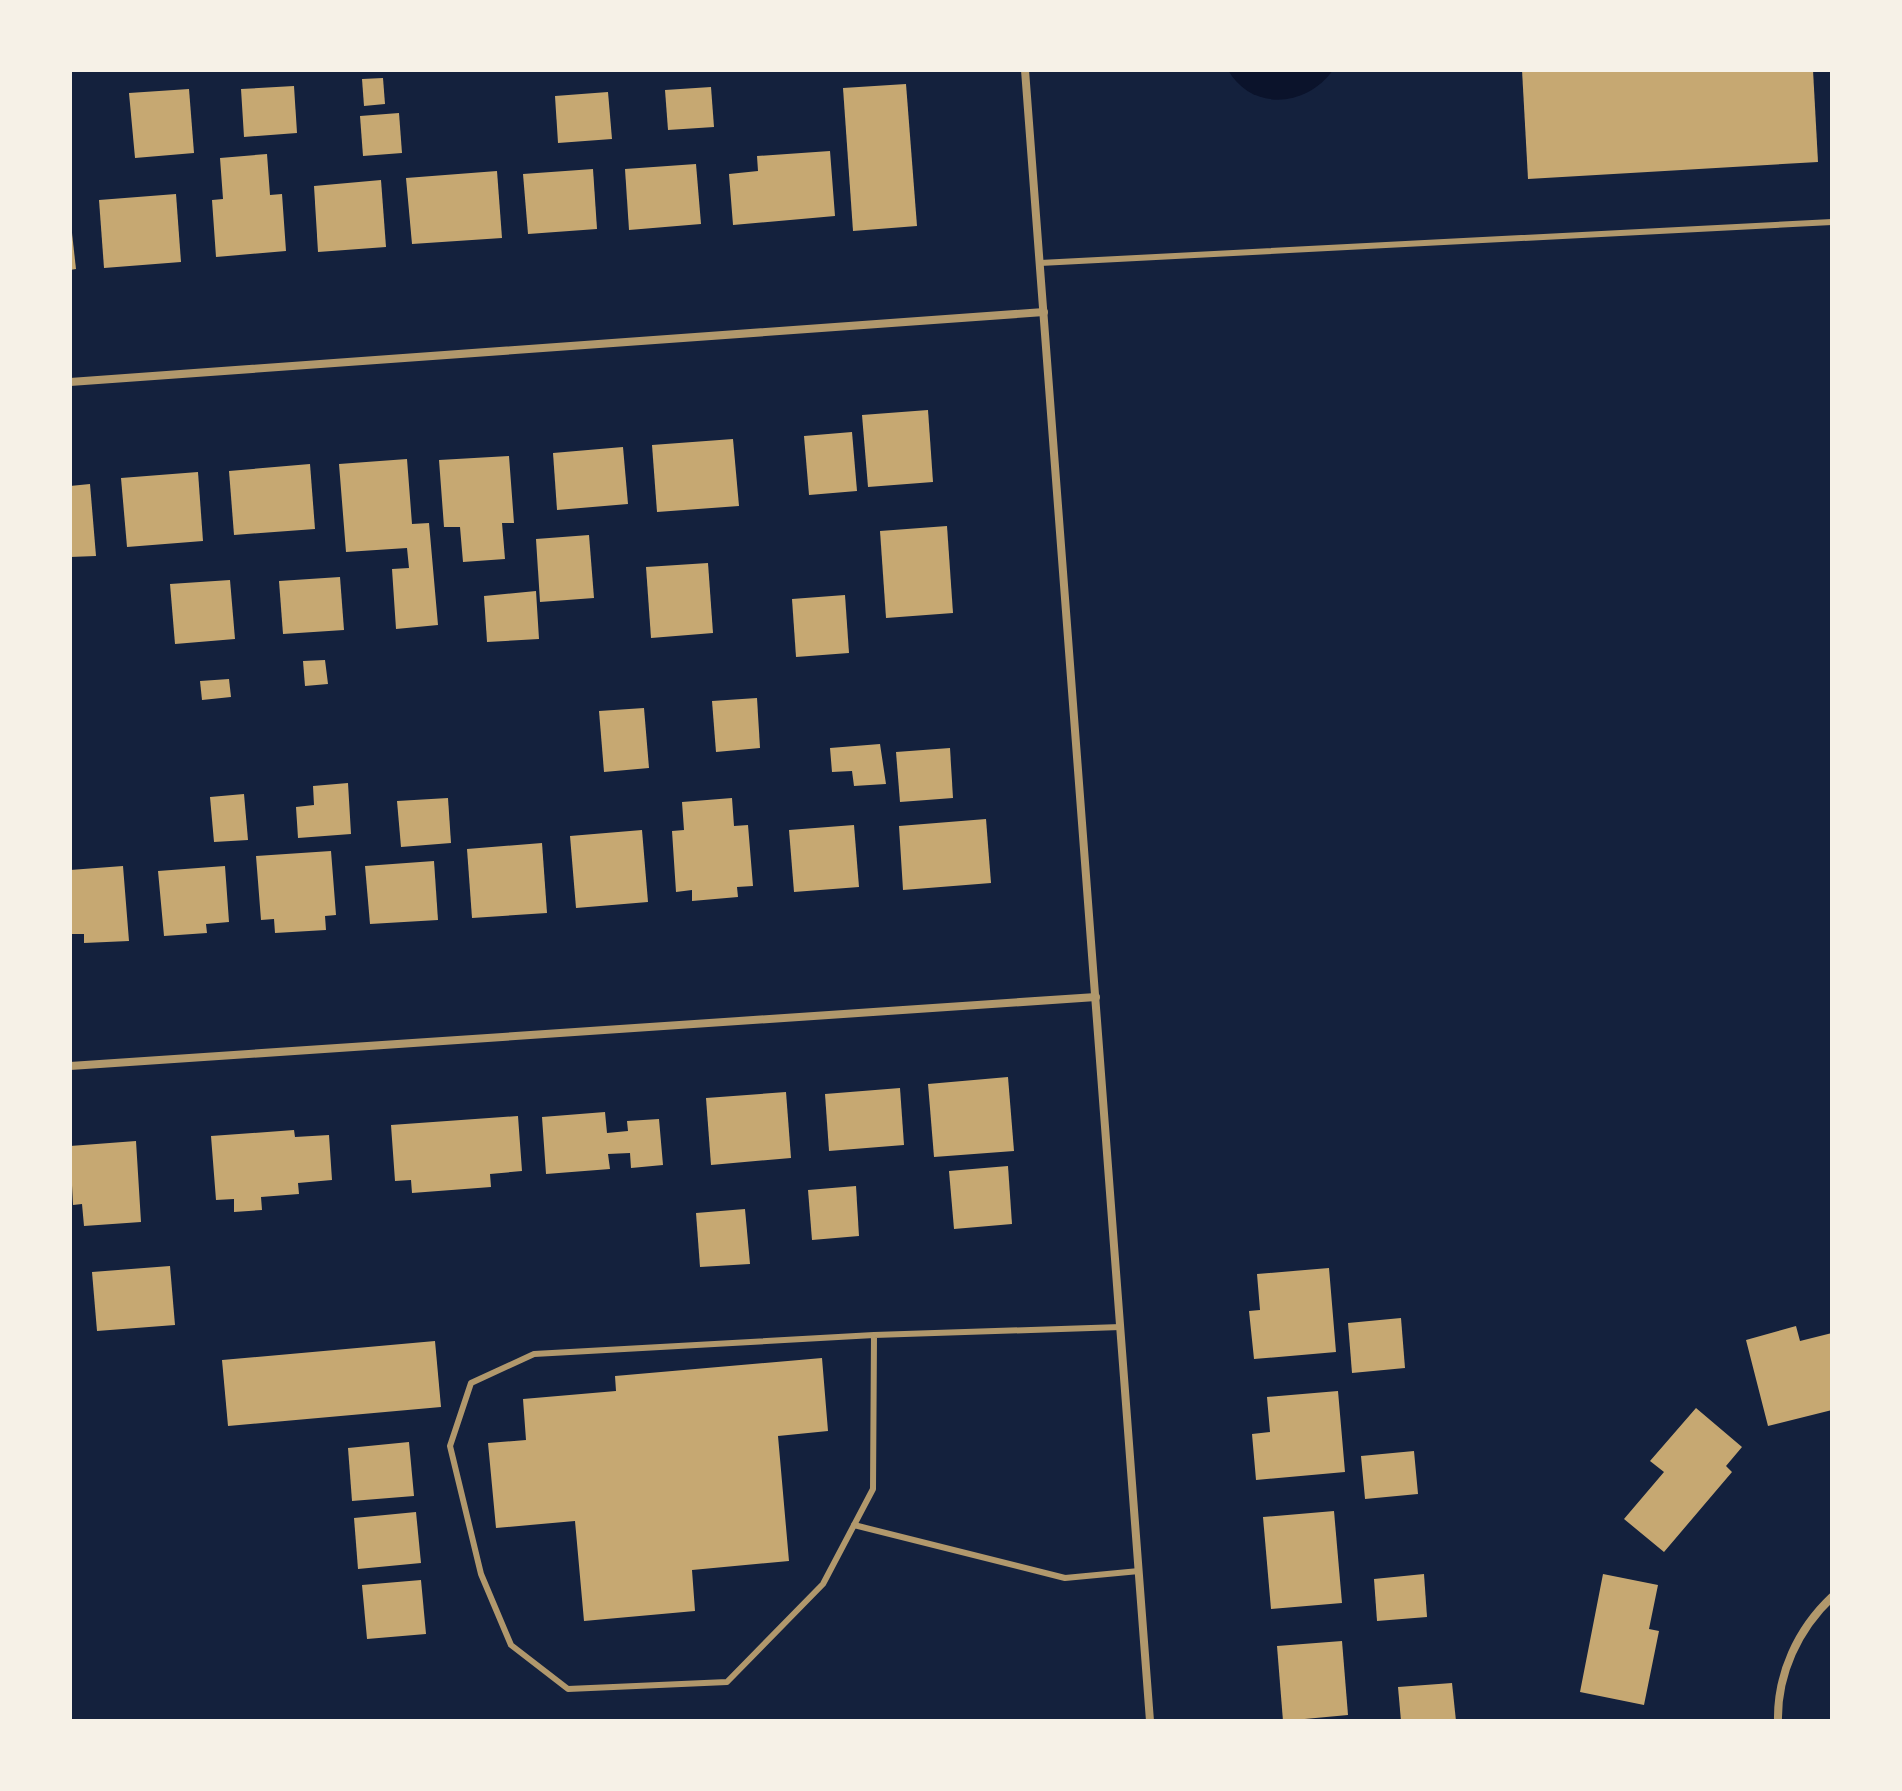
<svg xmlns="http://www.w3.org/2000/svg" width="1902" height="1791" font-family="'PT Sans Narrow',sans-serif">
  <rect width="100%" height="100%" fill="#14213d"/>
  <path fill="#0b132b" d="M 1228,70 L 1333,70 C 1307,107 1252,112 1228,70 Z"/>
  <g fill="#c6a872">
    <path d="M 1522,70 L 1813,70 L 1818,162 L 1528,179 Z"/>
    <path d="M 383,78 L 385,104 L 364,106 L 362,79 Z"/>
    <path d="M 906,84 L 917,226 L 853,231 L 843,88 Z"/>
    <path d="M 294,86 L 297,133 L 244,137 L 241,89 Z"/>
    <path d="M 711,87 L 714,127 L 668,130 L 665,90 Z"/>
    <path d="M 189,89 L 194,153 L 135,158 L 129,93 Z"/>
    <path d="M 608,92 L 612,139 L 558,143 L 555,96 Z"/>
    <path d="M 399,113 L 402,153 L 363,156 L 360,116 Z"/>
    <path d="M 830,151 L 835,216 L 733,225 L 729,174 L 758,171 L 757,156 Z"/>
    <path d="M 267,154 L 270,195 L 282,194 L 286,251 L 216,257 L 212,200 L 223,199 L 220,158 Z"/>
    <path d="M 696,164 L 701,224 L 629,230 L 625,169 Z"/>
    <path d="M 593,169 L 597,229 L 528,234 L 523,174 Z"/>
    <path d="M 497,171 L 502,238 L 412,244 L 406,178 Z"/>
    <path d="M 381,180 L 386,247 L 318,252 L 314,186 Z"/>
    <path d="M 176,194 L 181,262 L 104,268 L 99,200 Z"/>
    <path d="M 70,215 L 76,269 L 70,270 Z"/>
    <path d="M 928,410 L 933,482 L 868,487 L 862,415 Z"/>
    <path d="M 852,432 L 857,491 L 809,495 L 804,436 Z"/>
    <path d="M 733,439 L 739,506 L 657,512 L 652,445 Z"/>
    <path d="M 623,447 L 628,504 L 557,510 L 553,453 Z"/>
    <path d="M 509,456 L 514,523 L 502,523 L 505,559 L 463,562 L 460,527 L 444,527 L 439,460 Z"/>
    <path d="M 407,459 L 412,524 L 429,523 L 438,625 L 396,629 L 392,569 L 409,568 L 407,548 L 346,552 L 339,464 Z"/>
    <path d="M 310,464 L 315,529 L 234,535 L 229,471 Z"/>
    <path d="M 198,472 L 203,541 L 127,547 L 121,478 Z"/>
    <path d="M 90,484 L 96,556 L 70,557 L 70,486 Z"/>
    <path d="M 947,526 L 953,613 L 886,618 L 880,531 Z"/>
    <path d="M 589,535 L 594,598 L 540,602 L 536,539 Z"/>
    <path d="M 708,563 L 713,633 L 651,638 L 646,567 Z"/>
    <path d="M 340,577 L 344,630 L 283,634 L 279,581 Z"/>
    <path d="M 230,580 L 235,639 L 175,644 L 170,584 Z"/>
    <path d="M 536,591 L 539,639 L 487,642 L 484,596 Z"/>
    <path d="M 845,595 L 849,653 L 796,657 L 792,599 Z"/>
    <path d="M 325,660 L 328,684 L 305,686 L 303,661 Z"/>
    <path d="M 229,679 L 231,697 L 202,700 L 200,681 Z"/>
    <path d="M 757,698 L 760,748 L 716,752 L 712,701 Z"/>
    <path d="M 644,708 L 649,768 L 604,772 L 599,711 Z"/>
    <path d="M 880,744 L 886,784 L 854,786 L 852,771 L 832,772 L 830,748 Z"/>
    <path d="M 950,748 L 953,798 L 900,802 L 896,752 Z"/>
    <path d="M 348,783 L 351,834 L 298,838 L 296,807 L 314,805 L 313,786 Z"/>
    <path d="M 244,794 L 248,840 L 214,842 L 210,797 Z"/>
    <path d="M 448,798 L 451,843 L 401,847 L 397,801 Z"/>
    <path d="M 732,798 L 734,826 L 748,825 L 753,886 L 737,887 L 738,897 L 692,901 L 692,890 L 676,892 L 672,831 L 684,830 L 682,802 Z"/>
    <path d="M 986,819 L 991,883 L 903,890 L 899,826 Z"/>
    <path d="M 854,825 L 859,887 L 794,892 L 789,830 Z"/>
    <path d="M 642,830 L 648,902 L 576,908 L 570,836 Z"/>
    <path d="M 542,843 L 547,913 L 472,918 L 467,849 Z"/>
    <path d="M 331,851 L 336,915 L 325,916 L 326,930 L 275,933 L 274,919 L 261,920 L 256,856 Z"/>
    <path d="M 434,861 L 438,920 L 370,924 L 365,866 Z"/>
    <path d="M 123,866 L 129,941 L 84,943 L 84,934 L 70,934 L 70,870 Z"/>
    <path d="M 225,866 L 229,922 L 206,924 L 207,933 L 164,936 L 158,871 Z"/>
    <path d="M 1008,1077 L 1014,1151 L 934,1157 L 928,1084 Z"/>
    <path d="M 900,1088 L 904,1145 L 829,1151 L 825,1094 Z"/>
    <path d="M 786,1092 L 791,1158 L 711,1165 L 706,1098 Z"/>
    <path d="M 605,1112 L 607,1133 L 628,1131 L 627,1121 L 659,1119 L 663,1165 L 631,1168 L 630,1153 L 608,1154 L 610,1169 L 546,1174 L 542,1117 Z"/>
    <path d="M 518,1116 L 522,1171 L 490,1174 L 491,1187 L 412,1193 L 411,1180 L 395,1181 L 391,1125 Z"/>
    <path d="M 294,1130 L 295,1137 L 329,1135 L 332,1180 L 298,1183 L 299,1194 L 261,1197 L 262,1210 L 234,1212 L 234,1199 L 216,1200 L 211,1136 Z"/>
    <path d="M 136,1141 L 141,1222 L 84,1226 L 82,1204 L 73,1205 L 70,1146 Z"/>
    <path d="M 1008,1166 L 1012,1224 L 954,1229 L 949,1171 Z"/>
    <path d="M 856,1186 L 859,1236 L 812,1240 L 808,1190 Z"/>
    <path d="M 745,1209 L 750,1264 L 700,1267 L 696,1213 Z"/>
    <path d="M 170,1266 L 175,1325 L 97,1331 L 92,1272 Z"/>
    <path d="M 1329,1268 L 1336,1352 L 1254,1359 L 1249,1311 L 1260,1310 L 1257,1274 Z"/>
    <path d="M 1401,1318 L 1405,1368 L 1352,1373 L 1348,1323 Z"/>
    <path d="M 1796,1326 L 1800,1341 L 1832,1333 L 1832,1410 L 1768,1426 L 1746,1340 Z"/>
    <path d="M 435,1341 L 441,1407 L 228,1426 L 222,1360 Z"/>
    <path d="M 822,1358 L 828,1431 L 778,1436 L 789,1561 L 692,1570 L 695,1611 L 584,1621 L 575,1521 L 496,1528 L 488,1443 L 526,1440 L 523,1399 L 616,1391 L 615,1376 Z"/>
    <path d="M 1338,1391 L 1345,1472 L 1256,1480 L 1252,1434 L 1270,1432 L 1267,1397 Z"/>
    <path d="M 1696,1408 L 1742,1447 L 1726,1466 L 1732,1472 L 1664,1552 L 1624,1519 L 1664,1472 L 1650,1461 Z"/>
    <path d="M 409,1442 L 414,1496 L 352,1501 L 348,1448 Z"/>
    <path d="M 1414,1451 L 1418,1494 L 1365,1499 L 1361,1456 Z"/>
    <path d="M 1334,1511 L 1342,1603 L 1271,1609 L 1263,1517 Z"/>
    <path d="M 416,1512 L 421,1563 L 358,1569 L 354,1518 Z"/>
    <path d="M 1424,1574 L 1427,1617 L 1377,1621 L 1374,1579 Z"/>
    <path d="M 1603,1574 L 1658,1585 L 1649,1629 L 1659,1631 L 1644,1705 L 1580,1692 Z"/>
    <path d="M 421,1580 L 426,1634 L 367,1639 L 362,1585 Z"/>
    <path d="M 1342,1641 L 1348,1715 L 1283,1721 L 1277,1646 Z"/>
    <path d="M 1452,1683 L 1456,1721 L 1401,1721 L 1398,1687 Z"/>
  </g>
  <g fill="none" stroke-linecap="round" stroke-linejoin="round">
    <g stroke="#b1986c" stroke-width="6">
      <path d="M 1040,263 L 1832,222"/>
      <path d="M 874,1335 L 873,1489 L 823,1584 L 727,1682 L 568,1689 L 511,1645 L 481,1574 L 450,1446 L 471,1383 L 534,1354 L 874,1335 L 1121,1327"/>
      <path d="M 854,1525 L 1065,1578 L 1139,1571"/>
    </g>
    <g stroke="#b1986c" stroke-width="8">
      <path d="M 1025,70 L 1150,1721"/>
      <path d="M 70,382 L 1044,312"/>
      <path d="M 70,1066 L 1096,997"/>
      <path d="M 1778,1721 C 1777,1674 1798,1629 1832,1597"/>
    </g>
  </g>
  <rect width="1902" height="1791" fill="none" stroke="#f6f1e7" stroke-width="144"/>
</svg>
